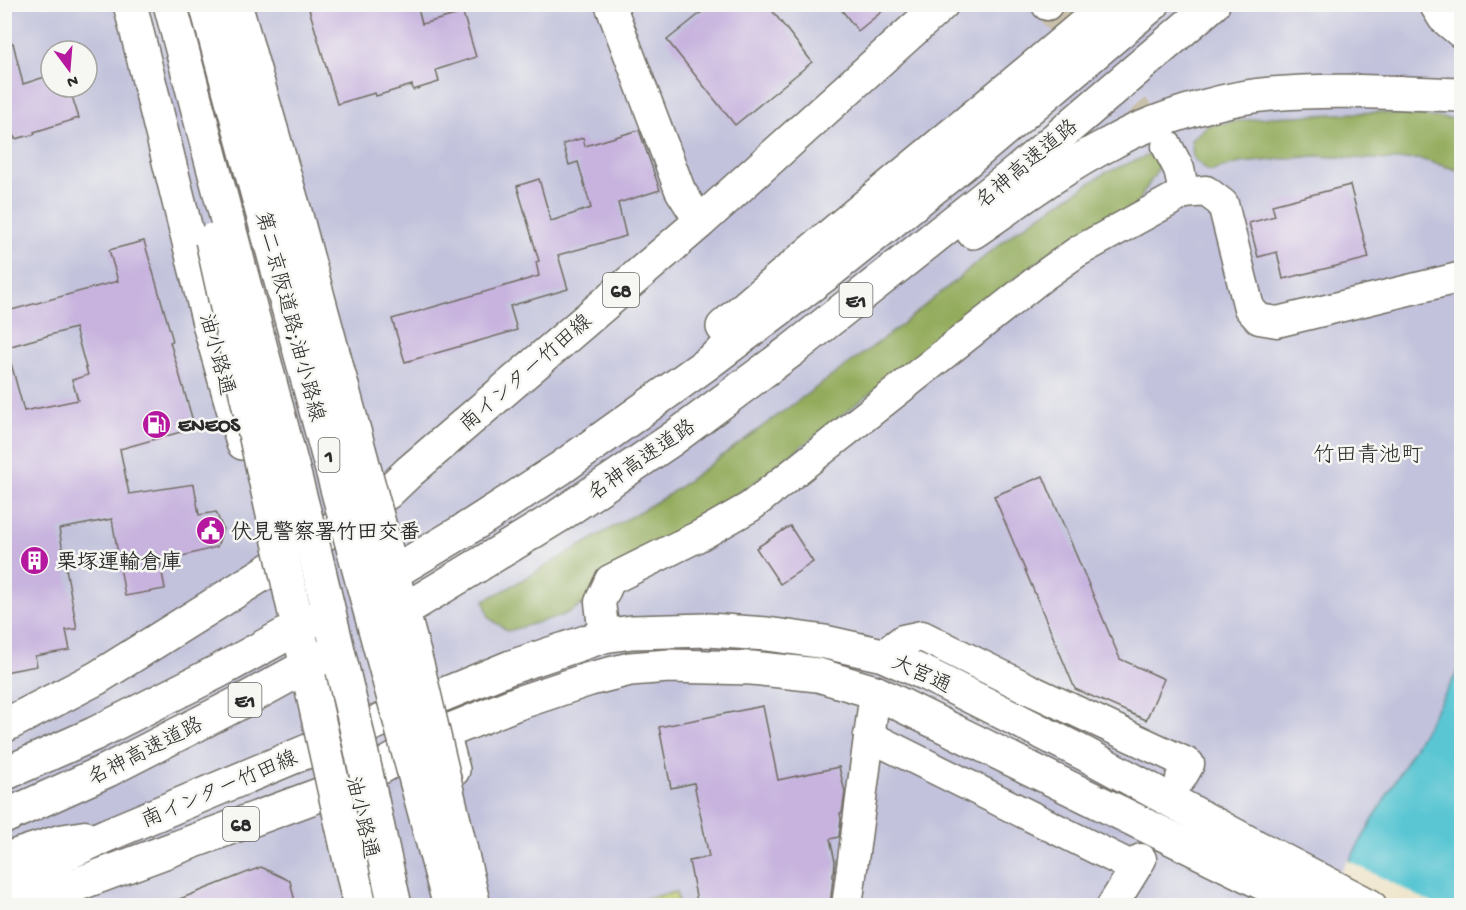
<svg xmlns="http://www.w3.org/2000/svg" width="1466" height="910" font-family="'Gochi Hand','Klee One',sans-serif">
  <rect width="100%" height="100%" fill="#f6f6f2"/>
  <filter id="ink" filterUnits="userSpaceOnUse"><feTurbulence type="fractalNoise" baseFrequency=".0167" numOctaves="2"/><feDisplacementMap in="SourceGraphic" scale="12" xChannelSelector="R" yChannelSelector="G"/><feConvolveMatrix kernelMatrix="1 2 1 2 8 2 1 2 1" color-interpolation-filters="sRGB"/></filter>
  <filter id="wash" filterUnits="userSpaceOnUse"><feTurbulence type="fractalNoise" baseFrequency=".008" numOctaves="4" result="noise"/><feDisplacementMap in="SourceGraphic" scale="24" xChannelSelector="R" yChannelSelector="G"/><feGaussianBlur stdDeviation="1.35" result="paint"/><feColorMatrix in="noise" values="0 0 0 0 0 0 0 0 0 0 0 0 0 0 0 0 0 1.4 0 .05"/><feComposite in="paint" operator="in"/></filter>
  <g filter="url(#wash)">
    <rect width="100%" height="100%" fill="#efe5cb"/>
    <path fill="#c2c2dc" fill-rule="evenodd" d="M 5,5 L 1461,5 L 1461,905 L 5,906 ZM 51,51 L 87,51 L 87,87 L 51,87 Z"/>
    <path fill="#bac668" stroke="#72784a" stroke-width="1.5" d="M 676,892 L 679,905 L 616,905 Z"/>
    <g fill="#93ab5c" stroke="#5f6b44" stroke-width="1.5">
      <path d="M 1379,112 L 1398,115 L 1461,119 L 1461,171 L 1420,159 L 1390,160 L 1316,156 L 1240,163 L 1209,172 L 1193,158 L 1191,140 L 1208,125 L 1271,117 Z"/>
      <path d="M 1149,155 L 1159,162 L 1157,171 L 1136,205 L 1080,233 L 1019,275 L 903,368 L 767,473 L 587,602 L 564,615 L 508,631 L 489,618 L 484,600 L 503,591 L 668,495 L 890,334 L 1016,231 L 1105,173 Z"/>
    </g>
    <path fill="#5ac6d3" stroke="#42787f" stroke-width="1.5" d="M 1461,666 L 1461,905 L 1324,905 Z"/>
    <path fill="#efe5cb" d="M 1347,860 L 1438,906 L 1321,905 Z"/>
    <g id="blocks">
      <g fill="#c7b3de">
        <path d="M 325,4 L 417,4 L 422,24 L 463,13 L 476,57 L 436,70 L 439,82 L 413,90 L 412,85 L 376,96 L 375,93 L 337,104 L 309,9 Z"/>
        <path d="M 712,4 L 767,4 L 812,62 L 735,125 L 667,40 Z"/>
        <path d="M 837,4 L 891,4 L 858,31 Z"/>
        <path d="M 13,43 L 23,84 L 51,75 L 51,87 L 69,87 L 79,118 L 34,132 L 35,134 L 15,139 L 12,128 L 4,130 L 4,44 Z"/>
        <path d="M 639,130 L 660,190 L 618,203 L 626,236 L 558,255 L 568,289 L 510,306 L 517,330 L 405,362 L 392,319 L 539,276 L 536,262 L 539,261 L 517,186 L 539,179 L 551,221 L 591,208 L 578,162 L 569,165 L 563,144 L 583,138 L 585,146 Z"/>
        <path d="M 1350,185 L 1369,258 L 1283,279 L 1277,252 L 1258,257 L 1249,223 L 1275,216 L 1272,205 Z"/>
        <path d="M 144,241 L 173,341 L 170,342 L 195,428 L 120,449 L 129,494 L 194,484 L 199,515 L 216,512 L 223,529 L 217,547 L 160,562 L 165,589 L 125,596 L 112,519 L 59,529 L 77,629 L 66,630 L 70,650 L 35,656 L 37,666 L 4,672 L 4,364 L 11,363 L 24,411 L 78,400 L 72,380 L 88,375 L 75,328 L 4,348 L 4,312 L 118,281 L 109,250 Z"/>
        <path d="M 1043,476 L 1120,659 L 1164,679 L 1146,720 L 1075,689 L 994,496 Z"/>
        <path d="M 790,526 L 813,562 L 780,584 L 756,548 Z"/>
        <path d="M 763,706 L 778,780 L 839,767 L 845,792 L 842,813 L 840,813 L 841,819 L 839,837 L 830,839 L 835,861 L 834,873 L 833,873 L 833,877 L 830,906 L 698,906 L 689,861 L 709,857 L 694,783 L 671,788 L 659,727 Z"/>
        <path d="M 261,867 L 290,881 L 296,906 L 168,906 L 167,904 Z"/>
      </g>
    </g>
  </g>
  <g filter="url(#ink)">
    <use href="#blocks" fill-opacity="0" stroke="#706c63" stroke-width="1.5"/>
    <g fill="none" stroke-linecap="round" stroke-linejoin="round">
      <path stroke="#c8c0ab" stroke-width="30" stroke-dasharray="30 15" stroke-linecap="butt" d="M 1047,5 L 1164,143"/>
      <defs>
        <g id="street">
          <path d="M 610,4 L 680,190 L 700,222"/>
          <path d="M 1047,4 L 1047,5"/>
          <path d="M 1167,146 L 1179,169 L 1184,193"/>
          <path d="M 604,636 L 600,602 L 610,580 L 701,535 L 750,507 L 1043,276 L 1077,252 L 1184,193 L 1206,191 L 1223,204 L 1249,308 L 1259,319 L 1277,322 L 1462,277"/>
          <path d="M 883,655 L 903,640 L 922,636 L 1035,692 L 1189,764 L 1181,778"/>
          <path d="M 869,736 L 1135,868"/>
          <path d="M 4,858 L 60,840 L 85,836"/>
          <path d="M 847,906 L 875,692"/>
          <path d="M 1112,906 L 1141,859"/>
        </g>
        <g id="secondary">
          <path d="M 130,4 L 211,331 L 243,443"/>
          <path d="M 435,698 L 511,667 L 604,636 L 632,632 L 708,630 L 767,634 L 825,642 L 883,655 L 928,675 L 1085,754 L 1253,845 L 1370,906"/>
          <path d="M 4,726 L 97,678 L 287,559 L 278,536"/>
          <path d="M 453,770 L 443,733 L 515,704 L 590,679 L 630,669 L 669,666 L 752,668 L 818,675 L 875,692 L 1309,906"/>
        </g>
        <g id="primary">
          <path d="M 289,557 L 387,493 L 409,472 L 700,222 L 942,4"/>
          <path d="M 4,882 L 107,835 L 425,702"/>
          <path d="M 15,906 L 32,901 L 354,782 L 432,739"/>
        </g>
        <g id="highway">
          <path d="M 1436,4 L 1444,17 L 1462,32"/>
          <path d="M 973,232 C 1018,201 1062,168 1111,143 C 1120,138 1129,133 1139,129 C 1177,113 1230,97 1271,94 C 1334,88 1398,93 1462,95"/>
          <path d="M 723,327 C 849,216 981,114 1108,4"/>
          <path d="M 463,531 L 561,468 L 705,365 L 834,268 L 961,166 L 1153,4"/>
          <path d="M 477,566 L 557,517 L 671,440 L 792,350 L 1019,170 L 1213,4"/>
        </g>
      </defs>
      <use href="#street" stroke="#706c63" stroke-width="33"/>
      <use href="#secondary" stroke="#706c63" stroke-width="36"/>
      <use href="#primary" stroke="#706c63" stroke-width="36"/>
      <use href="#highway" stroke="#706c63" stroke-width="36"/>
      <use href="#street" stroke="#fff" stroke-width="30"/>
      <use href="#secondary" stroke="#fff" stroke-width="33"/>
      <use href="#primary" stroke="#fff" stroke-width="33"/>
      <use href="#highway" stroke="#fff" stroke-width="33"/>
      <defs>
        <g id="highway-bridge">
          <path d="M 170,4 L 314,549 L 354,718 L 395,906"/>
          <path d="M 206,4 L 450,906"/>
          <path d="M 235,4 L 295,212 L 418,668 L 474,906"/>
          <path d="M 212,240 L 360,906"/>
          <path d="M 374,584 L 463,531"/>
          <path d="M 384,622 L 477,566"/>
          <path d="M 4,774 L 94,734 L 217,672 L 316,618"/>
          <path d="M 4,817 L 108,770 L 239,703 L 323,657"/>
        </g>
      </defs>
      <use href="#highway-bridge" stroke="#706c63" stroke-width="36" stroke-linecap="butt"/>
      <use href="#highway-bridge" stroke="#fff" stroke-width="33"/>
    </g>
  </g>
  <defs>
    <symbol id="fuel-disc" viewBox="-11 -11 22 22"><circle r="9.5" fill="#b5179e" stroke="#f6f6f2"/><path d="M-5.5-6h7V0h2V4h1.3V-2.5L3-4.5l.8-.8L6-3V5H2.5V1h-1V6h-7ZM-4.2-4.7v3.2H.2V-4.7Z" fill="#fff"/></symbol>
    <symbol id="civic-disc" viewBox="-11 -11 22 22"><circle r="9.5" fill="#b5179e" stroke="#f6f6f2"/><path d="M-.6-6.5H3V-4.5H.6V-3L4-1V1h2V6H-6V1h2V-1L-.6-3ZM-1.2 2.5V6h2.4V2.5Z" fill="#fff"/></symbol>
    <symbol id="building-disc" viewBox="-11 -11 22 22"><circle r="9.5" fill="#b5179e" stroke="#f6f6f2"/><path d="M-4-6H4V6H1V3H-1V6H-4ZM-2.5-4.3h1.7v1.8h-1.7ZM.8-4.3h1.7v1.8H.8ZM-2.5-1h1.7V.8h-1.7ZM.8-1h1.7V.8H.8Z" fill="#fff"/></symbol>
  </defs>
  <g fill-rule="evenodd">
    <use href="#fuel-disc" x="140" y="408" width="33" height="33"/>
    <use href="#civic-disc" x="194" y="514" width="33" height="33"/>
    <use href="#building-disc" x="18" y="544" width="33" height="33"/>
  </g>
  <g text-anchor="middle" stroke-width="5" stroke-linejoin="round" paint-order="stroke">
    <g fill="#f6f6f2" stroke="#686867" stroke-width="1.5">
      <rect x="603" y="273" width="36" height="34" rx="4.5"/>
      <rect x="839.5" y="283" width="33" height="34" rx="4.5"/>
      <rect x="318.5" y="438" width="21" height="34" rx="4.5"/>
      <rect x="228.5" y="683" width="33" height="34" rx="4.5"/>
      <rect x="223" y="807" width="36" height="34" rx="4.5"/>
    </g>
    <g font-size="20" font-weight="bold" fill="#2b2b2b">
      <text x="621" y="297">68</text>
      <text x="856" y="307">E1</text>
      <text x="329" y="462">1</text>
      <text x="245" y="707">E1</text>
      <text x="241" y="831">68</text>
    </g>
    <g font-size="21" fill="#2b2b2b" stroke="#f6f6f2">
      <text transform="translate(1026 163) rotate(-40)" y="7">名神高速道路</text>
      <text transform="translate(291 316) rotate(75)" y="7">第二京阪道路;油小路線</text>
      <text transform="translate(218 354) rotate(75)" y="7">油小路通</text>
      <text transform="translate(525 372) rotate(-41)" y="7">南インター竹田線</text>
      <text transform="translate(641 459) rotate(-35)" y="7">名神高速道路</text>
      <text transform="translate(922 673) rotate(25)" y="7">大宮通</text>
      <text transform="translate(145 750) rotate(-27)" y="7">名神高速道路</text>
      <text transform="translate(219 788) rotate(-23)" y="7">南インター竹田線</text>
      <text transform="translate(363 817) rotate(77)" y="7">油小路通</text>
    </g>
    <g font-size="21" font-weight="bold" fill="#2b2b2b" stroke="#f6f6f2" text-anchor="start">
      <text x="178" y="431">ENEOS</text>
      <text x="231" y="538">伏見警察署竹田交番</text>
      <text x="56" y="568">栗塚運輸倉庫</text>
    </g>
    <g font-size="22" fill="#2b2b2b" stroke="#f6f6f2">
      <text x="1368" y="461">竹田青池町</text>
    </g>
  </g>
  <rect width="1466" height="910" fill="none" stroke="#f6f6f2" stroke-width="24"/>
  <g transform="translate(69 69) rotate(164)"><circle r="28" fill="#f6f6f2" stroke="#a5a5a2" stroke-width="1.5"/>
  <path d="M0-4.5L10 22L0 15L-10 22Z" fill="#b5179e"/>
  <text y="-9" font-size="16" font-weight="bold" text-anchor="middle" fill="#2b2b2b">N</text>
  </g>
</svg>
